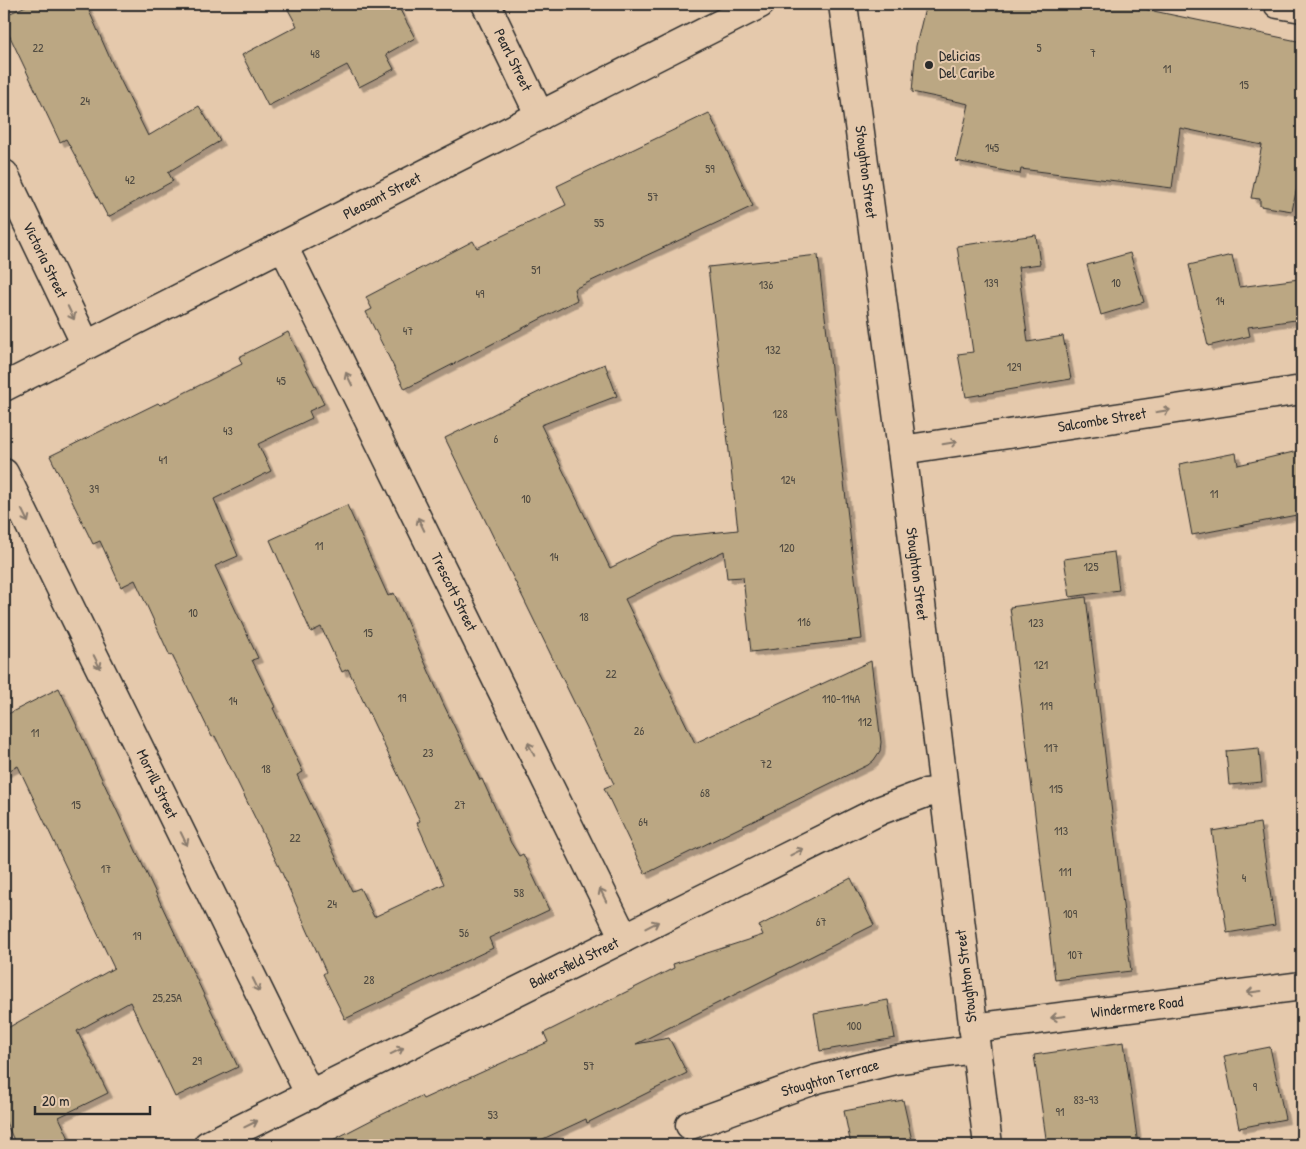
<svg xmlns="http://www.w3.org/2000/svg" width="1306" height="1149" font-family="'Patrick Hand',sans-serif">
  <defs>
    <filter id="shadow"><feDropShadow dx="4.5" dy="4.5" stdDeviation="0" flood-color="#0004"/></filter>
  </defs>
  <rect width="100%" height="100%" fill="#e5c9ac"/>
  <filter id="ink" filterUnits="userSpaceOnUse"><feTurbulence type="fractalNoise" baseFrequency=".02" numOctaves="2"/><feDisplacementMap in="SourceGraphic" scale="10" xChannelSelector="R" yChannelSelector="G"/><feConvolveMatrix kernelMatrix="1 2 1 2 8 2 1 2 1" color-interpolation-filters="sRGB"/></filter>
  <g filter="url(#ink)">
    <g fill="#bba783" stroke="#2b2b2b" filter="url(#shadow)">
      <path d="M 30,4 L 86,4 L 112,63 L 148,136 L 199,106 L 220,141 L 168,172 L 173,181 L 108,217 L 66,139 L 60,142 L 4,24 L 4,16 Z"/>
      <path d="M 285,4 L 397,4 L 415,38 L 386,54 L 394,69 L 359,87 L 347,65 L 268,106 L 242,55 L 297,26 Z"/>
      <path d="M 926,4 L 1120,4 L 1302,42 L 1302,163 L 1292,211 L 1260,206 L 1260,199 L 1251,198 L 1262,145 L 1180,128 L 1172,188 L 1021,169 L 1020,174 L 956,161 L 969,104 L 912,92 L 916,46 Z"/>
      <path d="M 709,113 L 753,206 L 574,289 L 577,300 L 405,389 L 366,312 L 372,309 L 366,297 L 473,241 L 477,248 L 566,205 L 557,186 Z"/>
      <path d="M 1036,235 L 1040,264 L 1018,267 L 1028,342 L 1063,336 L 1071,379 L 966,397 L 958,354 L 973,352 L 957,246 Z"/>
      <path d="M 1130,253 L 1144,302 L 1101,315 L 1087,265 Z"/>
      <path d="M 818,255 L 862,639 L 751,652 L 743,577 L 727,578 L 724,551 L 625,599 L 695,743 L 871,661 L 881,742 L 880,751 L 874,760 L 868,765 L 645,874 L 604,788 L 614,784 L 445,438 L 553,385 L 605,364 L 617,396 L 541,425 L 610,568 L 673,537 L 738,530 L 708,267 Z"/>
      <path d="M 1232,255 L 1239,287 L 1299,279 L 1302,319 L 1248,327 L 1250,336 L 1208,346 L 1189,265 Z"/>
      <path d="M 288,332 L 324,404 L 309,411 L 312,418 L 258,444 L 271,471 L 214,499 L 238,556 L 215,566 L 258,658 L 252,660 L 275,707 L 273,708 L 303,772 L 297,775 L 352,891 L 360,888 L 374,917 L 444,884 L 417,823 L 420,821 L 348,669 L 342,672 L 321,627 L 311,632 L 270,540 L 347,505 L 388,596 L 394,593 L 442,701 L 480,780 L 482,779 L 511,843 L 519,856 L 523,854 L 549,910 L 489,938 L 493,948 L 345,1019 L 323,974 L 326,972 L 282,873 L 215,736 L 212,737 L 172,655 L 170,656 L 135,580 L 121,587 L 100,541 L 93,544 L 50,456 L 158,403 L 160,405 L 242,364 L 239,357 Z"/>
      <path d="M 1302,450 L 1302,514 L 1192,535 L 1179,464 L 1236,453 L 1238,465 Z"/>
      <path d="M 1114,552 L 1119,590 L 1070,597 L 1064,559 Z"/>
      <path d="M 1086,597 L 1131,971 L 1055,980 L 1010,607 Z"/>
      <path d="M 59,688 L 238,1067 L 175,1097 L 130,1002 L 77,1031 L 108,1093 L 59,1117 L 72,1145 L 16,1145 L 4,1118 L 4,1030 L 114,968 L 18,766 L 4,773 L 4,716 Z"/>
      <path d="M 1259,748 L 1262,782 L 1229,785 L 1226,751 Z"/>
      <path d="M 1260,823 L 1275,925 L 1227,933 L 1212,831 Z"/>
      <path d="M 851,878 L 874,925 L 636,1044 L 669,1038 L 687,1073 L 587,1123 L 586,1119 L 530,1145 L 323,1145 L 383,1114 L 421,1096 L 423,1099 L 548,1042 L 544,1033 L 674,968 L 673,964 L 763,935 L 759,926 Z"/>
      <path d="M 888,1000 L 895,1038 L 820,1051 L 814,1013 Z"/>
      <path d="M 1124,1042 L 1138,1145 L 1047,1145 L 1034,1055 Z"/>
      <path d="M 1270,1047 L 1285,1119 L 1239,1128 L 1224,1056 Z"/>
      <path d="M 903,1100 L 913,1145 L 851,1145 L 844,1111 Z"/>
    </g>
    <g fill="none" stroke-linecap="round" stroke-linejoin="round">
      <defs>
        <g id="minor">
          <path d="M 486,4 L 540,116"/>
          <path d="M 1278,4 L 1302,8"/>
          <path d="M 4,174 L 86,345"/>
          <path d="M 283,246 L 624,938"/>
          <path d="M 4,387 L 760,4"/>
          <path d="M 902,450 L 1302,390"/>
          <path d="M 4,473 L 310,1095"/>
          <path d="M 973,1028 L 1302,986"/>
          <path d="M 690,1125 L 817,1079 L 895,1060 L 975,1049"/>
          <path d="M 208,1145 L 881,810 L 926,793 L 944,791"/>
        </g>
        <path id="major" d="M 843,4 L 902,450 L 988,1145"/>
      </defs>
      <use href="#minor" stroke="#2b2b2b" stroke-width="31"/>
      <use href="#major" stroke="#2b2b2b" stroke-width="31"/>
      <use href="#minor" stroke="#e5c9ac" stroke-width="28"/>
      <use href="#major" stroke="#e5c9ac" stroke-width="28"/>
    </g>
    <defs><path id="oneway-shaft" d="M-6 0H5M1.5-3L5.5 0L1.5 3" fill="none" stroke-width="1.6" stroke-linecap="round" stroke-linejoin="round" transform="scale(1.25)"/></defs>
    <g stroke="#887a6c">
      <use href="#oneway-shaft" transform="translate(71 313) rotate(65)"/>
      <use href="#oneway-shaft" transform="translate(349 379) rotate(-116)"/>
      <use href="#oneway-shaft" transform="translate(1163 411) rotate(-9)"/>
      <use href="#oneway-shaft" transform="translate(950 443) rotate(-9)"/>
      <use href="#oneway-shaft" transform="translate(25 516) rotate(64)"/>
      <use href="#oneway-shaft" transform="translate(421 524) rotate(-116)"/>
      <use href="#oneway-shaft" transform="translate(97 662) rotate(64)"/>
      <use href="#oneway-shaft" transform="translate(531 749) rotate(-116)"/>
      <use href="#oneway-shaft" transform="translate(184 839) rotate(64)"/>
      <use href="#oneway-shaft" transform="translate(797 852) rotate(-27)"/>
      <use href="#oneway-shaft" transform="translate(603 895) rotate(-116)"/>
      <use href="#oneway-shaft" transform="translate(652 925) rotate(-27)"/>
      <use href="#oneway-shaft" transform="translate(256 985) rotate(64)"/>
      <use href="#oneway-shaft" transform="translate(1254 992) rotate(173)"/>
      <use href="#oneway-shaft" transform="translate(1058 1017) rotate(173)"/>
      <use href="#oneway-shaft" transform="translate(397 1051) rotate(-26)"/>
      <use href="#oneway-shaft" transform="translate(251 1124) rotate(-26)"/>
    </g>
  </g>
  <circle fill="#2b2b2b" stroke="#e5c9ac" stroke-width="2" cx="929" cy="65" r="5"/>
  <g text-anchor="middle" stroke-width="4" stroke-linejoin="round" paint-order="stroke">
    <g font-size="12" fill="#4f4a41">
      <text x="38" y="52">22</text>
      <text x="1039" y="52">5</text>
      <text x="1093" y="57">7</text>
      <text x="315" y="58">48</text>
      <text x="1167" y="73">11</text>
      <text x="1244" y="89">15</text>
      <text x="85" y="105">24</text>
      <text x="992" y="152">145</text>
      <text x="710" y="173">59</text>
      <text x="130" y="184">42</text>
      <text x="653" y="201">57</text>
      <text x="599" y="227">55</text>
      <text x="536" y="274">51</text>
      <text x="991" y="287">139</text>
      <text x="1116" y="287">10</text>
      <text x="766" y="289">136</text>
      <text x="480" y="298">49</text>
      <text x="1220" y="305">14</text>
      <text x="408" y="335">47</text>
      <text x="773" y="354">132</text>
      <text x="1014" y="371">129</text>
      <text x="281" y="385">45</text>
      <text x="780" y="418">128</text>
      <text x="228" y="435">43</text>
      <text x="496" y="443">6</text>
      <text x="163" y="464">41</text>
      <text x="788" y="484">124</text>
      <text x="94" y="493">39</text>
      <text x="1214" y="498">11</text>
      <text x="526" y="503">10</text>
      <text x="319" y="550">11</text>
      <text x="787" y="552">120</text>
      <text x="554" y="561">14</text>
      <text x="1091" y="571">125</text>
      <text x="193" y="617">10</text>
      <text x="584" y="621">18</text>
      <text x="804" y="626">116</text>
      <text x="1036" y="627">123</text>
      <text x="368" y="637">15</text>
      <text x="1041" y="669">121</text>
      <text x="611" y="678">22</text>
      <text x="402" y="702">19</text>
      <text x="841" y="703">110-114A</text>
      <text x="233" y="705">14</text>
      <text x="1046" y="710">119</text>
      <text x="865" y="726">112</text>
      <text x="639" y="735">26</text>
      <text x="35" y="737">11</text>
      <text x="1051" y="752">117</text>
      <text x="428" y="757">23</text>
      <text x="766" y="768">72</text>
      <text x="266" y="773">18</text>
      <text x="1056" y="793">115</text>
      <text x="705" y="797">68</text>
      <text x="76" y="809">15</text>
      <text x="460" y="809">27</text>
      <text x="643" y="826">64</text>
      <text x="1061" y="835">113</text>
      <text x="295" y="842">22</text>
      <text x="106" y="873">17</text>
      <text x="1065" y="876">111</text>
      <text x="1244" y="882">4</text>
      <text x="519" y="897">58</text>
      <text x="332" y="908">24</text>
      <text x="1070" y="918">109</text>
      <text x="821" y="926">67</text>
      <text x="464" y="937">56</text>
      <text x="137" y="940">19</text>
      <text x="1075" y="959">107</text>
      <text x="369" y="984">28</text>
      <text x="167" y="1002">25,25A</text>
      <text x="854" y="1030">100</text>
      <text x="197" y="1065">29</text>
      <text x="589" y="1070">57</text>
      <text x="1255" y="1091">9</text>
      <text x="1086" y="1104">83-93</text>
      <text x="1060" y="1116">91</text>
      <text x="493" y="1119">53</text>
    </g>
    <g font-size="15" fill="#2b2b2b" stroke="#e5c9ac" text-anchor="start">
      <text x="939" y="61">Delicias<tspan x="939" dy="17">Del Caribe</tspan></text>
    </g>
    <g font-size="15" fill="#2b2b2b" stroke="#e5c9ac">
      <text transform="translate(513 60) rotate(64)" y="5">Pearl Street</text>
      <text transform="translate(866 172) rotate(83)" y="5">Stoughton Street</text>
      <text transform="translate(382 196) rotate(-27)" y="5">Pleasant Street</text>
      <text transform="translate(45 260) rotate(64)" y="5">Victoria Street</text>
      <text transform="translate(1102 420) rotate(-9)" y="5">Salcombe Street</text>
      <text transform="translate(917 574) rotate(83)" y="5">Stoughton Street</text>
      <text transform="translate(454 592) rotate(64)" y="5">Trescott Street</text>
      <text transform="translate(157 784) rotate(64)" y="5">Morrill Street</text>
      <text transform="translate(574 963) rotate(-26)" y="5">Bakersfield Street</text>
      <text transform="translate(966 976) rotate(-97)" y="5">Stoughton Street</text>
      <text transform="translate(1137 1007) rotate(-7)" y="5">Windermere Road</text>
      <text transform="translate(830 1078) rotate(-16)" y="5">Stoughton Terrace</text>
    </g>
  </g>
  <rect width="1306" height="1149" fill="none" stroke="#e5c9ac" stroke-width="20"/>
  <rect x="10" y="10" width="1286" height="1129" fill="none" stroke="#2b2b2b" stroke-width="2" filter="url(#ink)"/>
  <path d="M35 1106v8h115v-8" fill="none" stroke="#2b2b2b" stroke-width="2.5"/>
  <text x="42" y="1106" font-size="15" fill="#2b2b2b" stroke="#e5c9ac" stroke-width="4" paint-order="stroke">20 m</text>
</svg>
